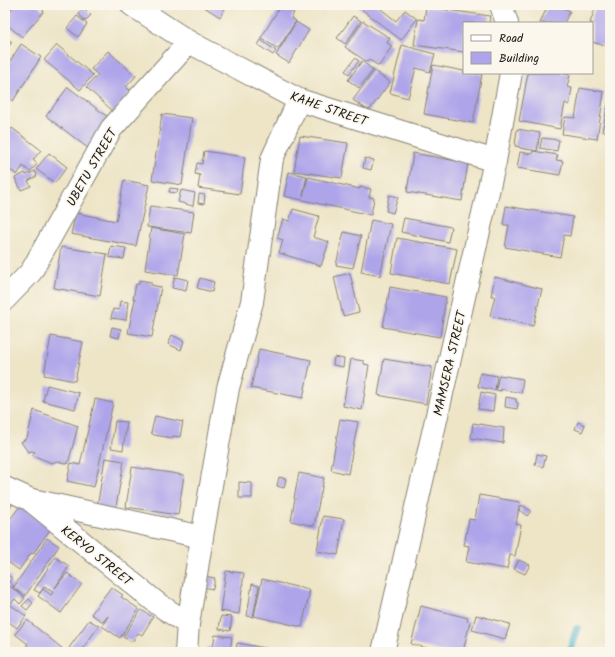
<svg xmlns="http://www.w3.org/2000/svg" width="615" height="657" font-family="Kalam,sans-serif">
  <rect width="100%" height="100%" fill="#fbf7ec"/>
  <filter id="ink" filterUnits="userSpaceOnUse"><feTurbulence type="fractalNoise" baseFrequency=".025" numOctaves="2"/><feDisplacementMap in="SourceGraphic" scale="8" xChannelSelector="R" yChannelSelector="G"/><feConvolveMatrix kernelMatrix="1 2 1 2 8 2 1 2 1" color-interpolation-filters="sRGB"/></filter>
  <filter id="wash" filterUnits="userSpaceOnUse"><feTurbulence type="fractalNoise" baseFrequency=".012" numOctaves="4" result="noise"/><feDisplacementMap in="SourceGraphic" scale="16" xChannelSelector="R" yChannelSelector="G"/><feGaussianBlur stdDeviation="0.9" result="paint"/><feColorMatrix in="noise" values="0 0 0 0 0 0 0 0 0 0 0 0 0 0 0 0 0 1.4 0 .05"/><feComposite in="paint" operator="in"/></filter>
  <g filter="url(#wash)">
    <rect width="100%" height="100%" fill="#eee5c7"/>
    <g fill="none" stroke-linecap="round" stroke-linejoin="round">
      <path stroke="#44b0c2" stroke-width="8" d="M 570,652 L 577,629"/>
    </g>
    <g id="blocks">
      <g fill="#aea4ea">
        <path d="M 9,5 L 37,5 L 44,11 L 22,37 L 5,23 L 5,16 L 12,8 Z"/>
        <path d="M 201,5 L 227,5 L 220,17 Z"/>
        <path d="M 281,5 L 294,13 L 291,18 L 296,21 L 278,49 L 261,38 Z"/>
        <path d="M 356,5 L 376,5 L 396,21 L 405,10 L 417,19 L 401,40 Z"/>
        <path d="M 548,5 L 558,5 L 570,11 L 564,23 L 540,23 Z"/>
        <path d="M 593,5 L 610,5 L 610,47 L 592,42 L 592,23 L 590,23 L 596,6 Z"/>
        <path d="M 426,7 L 490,16 L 489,23 L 464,23 L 464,52 L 414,45 L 418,19 L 424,20 Z"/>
        <path d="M 84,8 L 91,15 L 85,21 L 78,13 Z"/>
        <path d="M 77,16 L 87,24 L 78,37 L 67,28 Z"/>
        <path d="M 353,16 L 361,21 L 345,44 L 337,38 Z"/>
        <path d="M 363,21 L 390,38 L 387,43 L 392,46 L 379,66 L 369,60 L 367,62 L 345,47 Z"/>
        <path d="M 296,22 L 309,30 L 289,63 L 276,55 Z"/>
        <path d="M 5,37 L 12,42 L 5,51 Z"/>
        <path d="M 261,40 L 276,51 L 273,55 L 258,45 Z"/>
        <path d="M 21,44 L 41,57 L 13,101 L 5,96 L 5,69 Z"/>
        <path d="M 57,45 L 93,75 L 80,90 L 44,60 Z"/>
        <path d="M 402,45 L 435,54 L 430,72 L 416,68 L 408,98 L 390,93 Z"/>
        <path d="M 108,51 L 136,76 L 126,87 L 131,91 L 114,112 L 86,87 L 98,75 L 91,69 Z"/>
        <path d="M 355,58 L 359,61 L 349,74 L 345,71 Z"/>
        <path d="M 362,61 L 373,70 L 359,88 L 348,80 Z"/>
        <path d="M 433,65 L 464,71 L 464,73 L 482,74 L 473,123 L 424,114 Z"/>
        <path d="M 374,71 L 390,82 L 369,111 L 353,100 Z"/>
        <path d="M 528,73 L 560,73 L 570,75 L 567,87 L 572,88 L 569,105 L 565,103 L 560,129 L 519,121 Z"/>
        <path d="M 68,87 L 112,120 L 89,149 L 46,116 Z"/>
        <path d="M 580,88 L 604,92 L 597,139 L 562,134 L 565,117 L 575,118 Z"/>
        <path d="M 609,100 L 610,101 L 610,132 L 602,131 Z"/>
        <path d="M 162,114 L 192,118 L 182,185 L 152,180 Z"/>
        <path d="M 12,128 L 41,150 L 33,160 L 37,164 L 30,172 L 23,166 L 17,175 L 5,166 L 5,137 Z"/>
        <path d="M 517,129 L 540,133 L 537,151 L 520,148 L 520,147 L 515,146 Z"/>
        <path d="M 300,136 L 348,143 L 342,178 L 294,171 Z"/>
        <path d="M 542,138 L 559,140 L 557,151 L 540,148 Z"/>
        <path d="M 204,151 L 245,157 L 240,194 L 198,188 L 200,175 L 195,174 L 197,163 L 202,164 Z"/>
        <path d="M 533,151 L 558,155 L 556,160 L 563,161 L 560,175 L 517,168 L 520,152 L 532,154 Z"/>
        <path d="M 49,153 L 67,167 L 55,183 L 36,169 Z"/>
        <path d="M 413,153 L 468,163 L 462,201 L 407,192 Z"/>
        <path d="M 365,158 L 374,160 L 371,170 L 363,168 Z"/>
        <path d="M 35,171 L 37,176 L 28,181 L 31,186 L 21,190 L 15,178 L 25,173 L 26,175 Z"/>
        <path d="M 289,172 L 307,176 L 303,196 L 308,177 L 360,189 L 360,187 L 371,189 L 369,197 L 374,198 L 371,215 L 284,196 Z"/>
        <path d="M 124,180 L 149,185 L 136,246 L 71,234 L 76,213 L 116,221 Z"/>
        <path d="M 170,188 L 178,189 L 177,193 L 169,192 Z"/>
        <path d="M 181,190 L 195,193 L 193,206 L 178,202 Z"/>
        <path d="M 199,194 L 205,195 L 204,204 L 198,203 Z"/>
        <path d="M 389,195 L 398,197 L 393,213 L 386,211 Z"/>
        <path d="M 150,206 L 194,212 L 191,233 L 147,227 Z"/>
        <path d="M 506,206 L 573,217 L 570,236 L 564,235 L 560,257 L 505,247 L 509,225 L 503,225 Z"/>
        <path d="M 293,209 L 319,216 L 313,237 L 329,242 L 321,266 L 279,253 L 283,240 L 277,238 L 283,219 L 289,221 Z"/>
        <path d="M 404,218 L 451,227 L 448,242 L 401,232 Z"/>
        <path d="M 371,220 L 391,224 L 380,276 L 361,272 Z"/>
        <path d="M 151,228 L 185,234 L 178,275 L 145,270 Z"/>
        <path d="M 344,232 L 361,236 L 353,268 L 336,265 Z"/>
        <path d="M 397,238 L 457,249 L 450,284 L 391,273 Z"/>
        <path d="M 111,246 L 126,248 L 124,259 L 109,257 Z"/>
        <path d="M 61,247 L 107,254 L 100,296 L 54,288 Z"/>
        <path d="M 350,273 L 359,312 L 343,316 L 334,277 Z"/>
        <path d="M 175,277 L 188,280 L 186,291 L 172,288 Z"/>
        <path d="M 495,277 L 542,289 L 533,326 L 490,316 L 495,296 L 491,296 Z"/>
        <path d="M 200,278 L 214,282 L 212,292 L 197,288 Z"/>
        <path d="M 139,280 L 151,282 L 151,285 L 161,287 L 152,337 L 128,333 L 135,299 L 133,299 L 136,284 L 139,284 Z"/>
        <path d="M 390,287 L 446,297 L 440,337 L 383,327 Z"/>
        <path d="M 120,301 L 128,302 L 126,320 L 111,318 L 113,309 L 119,310 Z"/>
        <path d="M 112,327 L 121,329 L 119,338 L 110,336 Z"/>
        <path d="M 172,335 L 184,341 L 181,350 L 168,344 Z"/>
        <path d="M 51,336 L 83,342 L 75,381 L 44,375 Z"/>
        <path d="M 259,349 L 311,360 L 303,398 L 251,388 Z"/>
        <path d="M 334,357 L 344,359 L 343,367 L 333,365 Z"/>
        <path d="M 351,359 L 364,361 L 364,364 L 369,365 L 362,410 L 343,406 Z"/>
        <path d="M 384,359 L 432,367 L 426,404 L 378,395 Z"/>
        <path d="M 480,373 L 497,376 L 495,390 L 478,387 Z"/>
        <path d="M 499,375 L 523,379 L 521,393 L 501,389 L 501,391 L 496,390 Z"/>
        <path d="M 47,385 L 79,393 L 75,409 L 43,401 Z"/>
        <path d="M 481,392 L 495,395 L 493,411 L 478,409 Z"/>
        <path d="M 506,397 L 516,399 L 516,402 L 518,403 L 517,409 L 505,407 Z"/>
        <path d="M 95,399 L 113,403 L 94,487 L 67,481 L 71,463 L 80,465 Z"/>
        <path d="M 34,410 L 78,426 L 68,464 L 57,461 L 52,463 L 32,455 L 35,452 L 32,451 L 28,452 L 21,442 L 27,438 Z"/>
        <path d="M 155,416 L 183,422 L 180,437 L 173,436 L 172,438 L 154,435 L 151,433 Z"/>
        <path d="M 340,419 L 358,422 L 348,474 L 331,470 Z"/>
        <path d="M 115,421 L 127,422 L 123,450 L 111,448 Z"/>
        <path d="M 578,422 L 585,425 L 582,432 L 575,429 Z"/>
        <path d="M 473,423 L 504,428 L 503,443 L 471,438 Z"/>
        <path d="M 537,454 L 546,456 L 543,467 L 535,465 Z"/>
        <path d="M 105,458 L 124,461 L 115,512 L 97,508 Z"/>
        <path d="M 132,467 L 184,475 L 178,515 L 126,507 Z"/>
        <path d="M 299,473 L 324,478 L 314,526 L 291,521 L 295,498 L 294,498 Z"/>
        <path d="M 279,477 L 286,479 L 284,488 L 277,486 Z"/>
        <path d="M 239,482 L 252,483 L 252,498 L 239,498 Z"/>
        <path d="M 5,491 L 16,500 L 5,514 Z"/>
        <path d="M 479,495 L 520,502 L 516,524 L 521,525 L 515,556 L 510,555 L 507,569 L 466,562 L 469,546 L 464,545 L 469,519 L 475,520 Z"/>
        <path d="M 522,505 L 531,511 L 527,516 L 519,510 Z"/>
        <path d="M 20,506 L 51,528 L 33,554 L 31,553 L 19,570 L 5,560 L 5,526 Z"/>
        <path d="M 323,516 L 344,519 L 338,555 L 317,551 Z"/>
        <path d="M 47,538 L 59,546 L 25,596 L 13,588 Z"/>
        <path d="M 55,557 L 69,566 L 55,588 L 67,573 L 82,584 L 61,613 L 38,596 L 43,589 L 51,595 L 53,592 L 44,587 L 40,593 L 34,590 Z"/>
        <path d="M 519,560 L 530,565 L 525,574 L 514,569 Z"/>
        <path d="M 226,571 L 244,573 L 239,614 L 220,611 Z"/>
        <path d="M 5,573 L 12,578 L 9,582 L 14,586 L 12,588 L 10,586 L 25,598 L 20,604 L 15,599 L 9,606 L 5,603 Z"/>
        <path d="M 204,576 L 215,578 L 213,589 L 202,587 Z"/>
        <path d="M 262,579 L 310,590 L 302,627 L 254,616 Z"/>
        <path d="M 252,584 L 259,586 L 253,617 L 247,616 Z"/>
        <path d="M 111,587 L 123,595 L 121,597 L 139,609 L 120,638 L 102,626 L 108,616 L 103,622 L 91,614 Z"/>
        <path d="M 29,599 L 33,603 L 27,610 L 22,606 Z"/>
        <path d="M 11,605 L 26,616 L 17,628 L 5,619 L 5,613 Z"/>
        <path d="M 421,606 L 468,618 L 467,621 L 470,622 L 463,652 L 443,652 L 411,644 Z"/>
        <path d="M 141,610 L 153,617 L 142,635 L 139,633 L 132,642 L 123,637 Z"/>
        <path d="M 476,615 L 510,624 L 505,639 L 472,630 Z"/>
        <path d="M 221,616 L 232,617 L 230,631 L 219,629 Z"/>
        <path d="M 27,620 L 63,649 L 60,652 L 33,652 L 26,647 L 28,644 L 15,634 Z"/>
        <path d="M 89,620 L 99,626 L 80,652 L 75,652 L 69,648 Z"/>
        <path d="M 215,635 L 232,637 L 230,652 L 206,652 L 207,647 L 213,647 Z"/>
        <path d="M 237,643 L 283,651 L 283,652 L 236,652 Z"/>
      </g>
    </g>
  </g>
  <g filter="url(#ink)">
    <use href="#blocks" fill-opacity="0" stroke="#858072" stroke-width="1"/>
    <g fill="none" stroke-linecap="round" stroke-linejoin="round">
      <defs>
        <g id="minor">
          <path d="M 132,5 L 189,42 L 299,100 L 495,161"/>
          <path d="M 501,5 L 507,23"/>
          <path d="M 5,299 L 31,272 L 111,129 L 189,42"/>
          <path d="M 5,488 L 29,499 L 158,604 L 188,624"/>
          <path d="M 32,500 L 202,537"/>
          <path d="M 186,652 L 188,624 L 202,537 L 228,388 L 252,302 L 272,159 L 299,100"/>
          <path d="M 383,652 L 495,161 L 511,73"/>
        </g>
      </defs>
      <use href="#minor" stroke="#858072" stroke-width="24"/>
      <use href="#minor" stroke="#fff" stroke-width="22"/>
    </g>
  </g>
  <g text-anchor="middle" stroke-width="3.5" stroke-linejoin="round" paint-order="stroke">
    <g font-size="13" fill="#1c1c1c" stroke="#fbf7ec">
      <text transform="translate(329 108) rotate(19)" y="5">KAHE STREET</text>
      <text transform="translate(91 167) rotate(-60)" y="5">UBETU STREET</text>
      <text transform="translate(449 363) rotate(-77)" y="5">MAMSERA STREET</text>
      <text transform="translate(97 555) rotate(39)" y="5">KERYO STREET</text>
    </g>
  </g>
  <rect width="615" height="657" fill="none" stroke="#fbf7ec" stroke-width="20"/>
  <rect x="463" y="22" width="130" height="52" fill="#fbf7ec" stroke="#a29f99"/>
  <rect x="471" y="35" width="20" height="6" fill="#ffffff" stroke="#a29f99"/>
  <text x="499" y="42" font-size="12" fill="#1c1c1c">Road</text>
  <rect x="471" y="52" width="20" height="12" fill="#aea4ea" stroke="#a29f99"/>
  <text x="499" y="62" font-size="12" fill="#1c1c1c">Building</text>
</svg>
